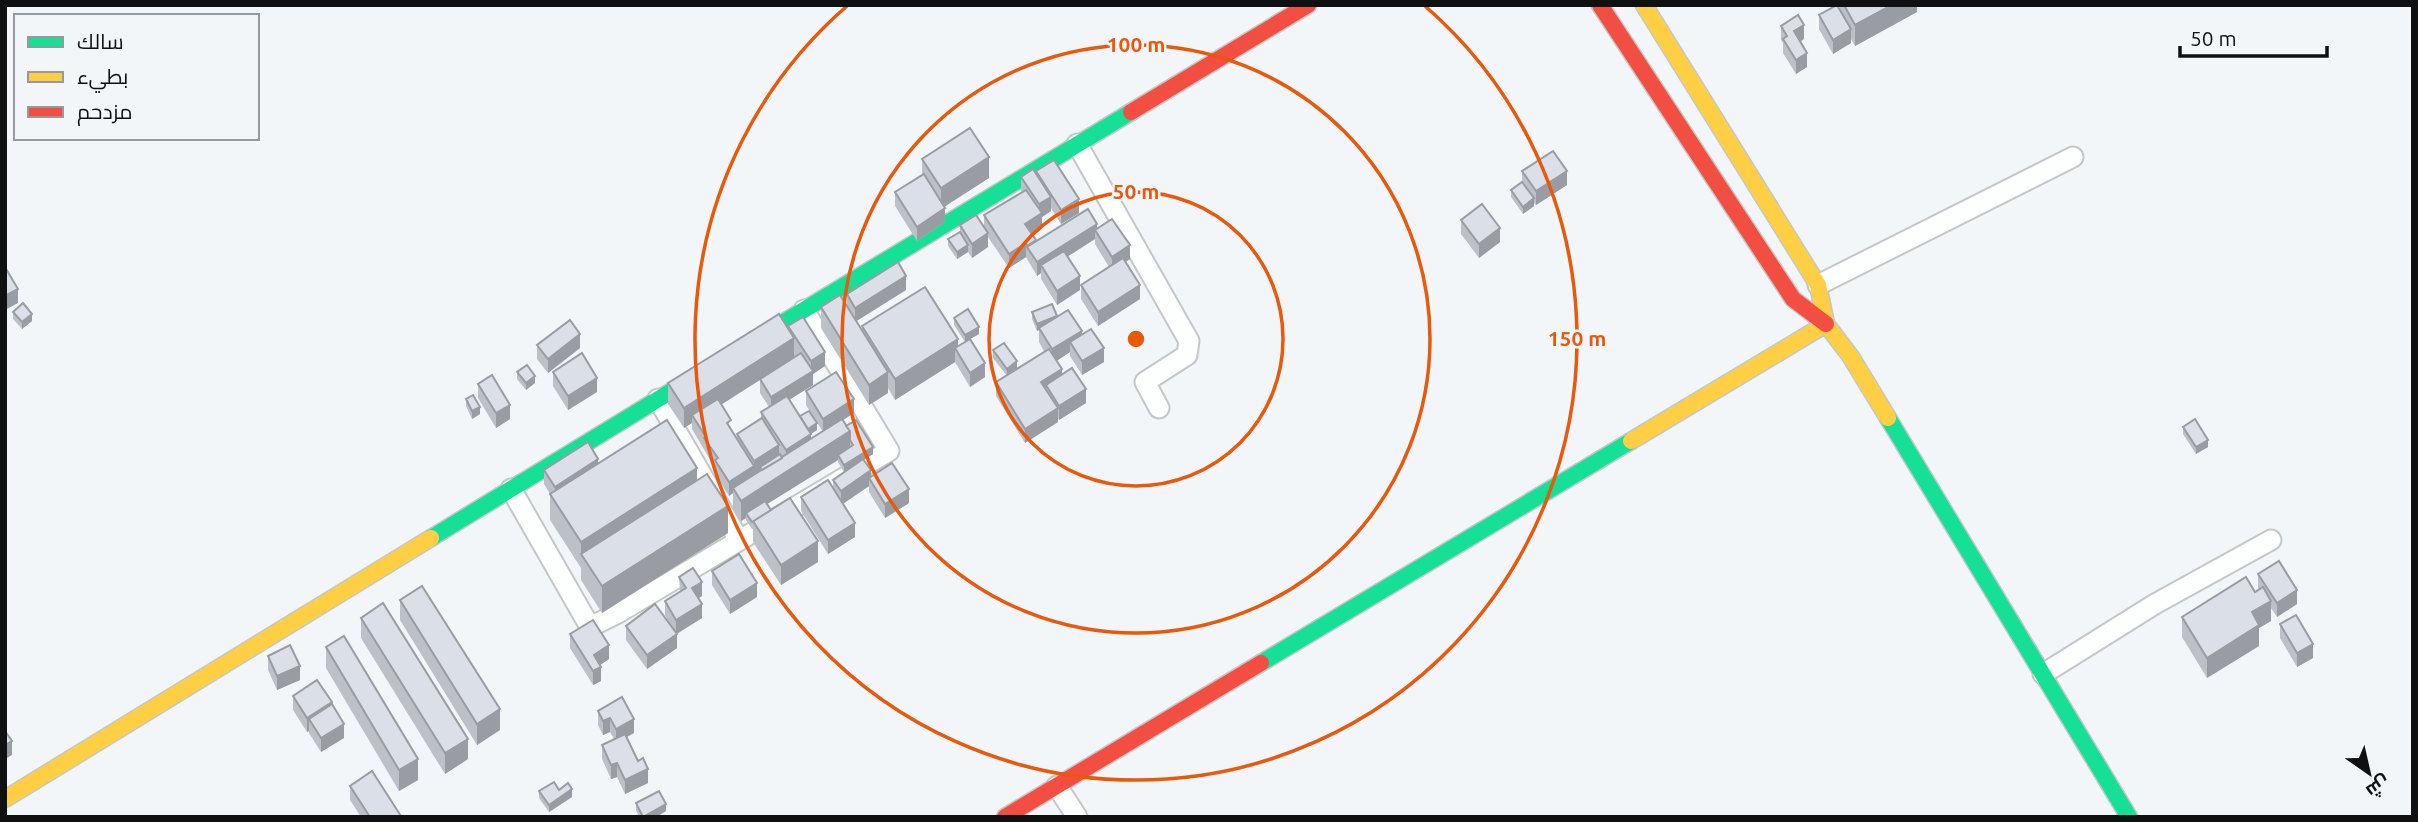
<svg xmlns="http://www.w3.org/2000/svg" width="2418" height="822" font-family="Ubuntu,Cairo,sans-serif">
  <rect width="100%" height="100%" fill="#f3f6f8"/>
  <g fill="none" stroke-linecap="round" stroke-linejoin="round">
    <defs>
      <g id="street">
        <path d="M 1077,144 L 1189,341 L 1187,355 L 1145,382 L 1159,408"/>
        <path d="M 1818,285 L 2073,157"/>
        <path d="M 658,399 L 739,540"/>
        <path d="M 511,489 L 590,627 L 618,613 L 889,451 L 804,310"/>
        <path d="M 2043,674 L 2155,604 L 2271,540"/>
        <path d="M 1057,786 L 1077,817"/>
      </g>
      <g id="fast">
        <path d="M 751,342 L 1131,112"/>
        <path d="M 1888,418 L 2129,817"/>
        <path d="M 431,538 L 701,373"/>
        <path d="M 1261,663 L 1631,441"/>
      </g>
      <g id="slow">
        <path d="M 1644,5 L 1818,285 L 1826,324"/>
        <path d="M 1631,441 L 1826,324 L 1851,357 L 1888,418"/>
        <path d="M 5,799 L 431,538"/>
      </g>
      <g id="jam">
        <path d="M 1600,5 L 1793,299 L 1826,324"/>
        <path d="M 1131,112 L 1308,5"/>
        <path d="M 1005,817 L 1261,663"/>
      </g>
    </defs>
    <use href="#street" stroke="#c4c7c8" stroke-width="23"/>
    <use href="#fast" stroke="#c4c7c8" stroke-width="19"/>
    <use href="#slow" stroke="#c4c7c8" stroke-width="19"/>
    <use href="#jam" stroke="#c4c7c8" stroke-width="19"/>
    <use href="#street" stroke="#fdfefe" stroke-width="19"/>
    <use href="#fast" stroke="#16e098" stroke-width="16"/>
    <use href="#slow" stroke="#ffcf43" stroke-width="16"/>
    <use href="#jam" stroke="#f24e42" stroke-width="16"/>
  </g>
  <g fill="#bcc0c7" fill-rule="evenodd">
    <path d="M 1840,5 L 1917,5 L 1917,12 L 1855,46 L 1851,39 L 1851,43 L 1833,54 L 1819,29 L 1819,15 L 1840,10 Z"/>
    <path d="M 1781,26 L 1804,39 L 1800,42 L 1807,67 L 1796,74 L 1783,53 L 1783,43 L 1781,40 Z"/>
    <path d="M 922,159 L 989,178 L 944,206 L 945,222 L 917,241 L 895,206 L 895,192 L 922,175 Z"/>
    <path d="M 1036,171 L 1079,213 L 1061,224 L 1051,208 L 1051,211 L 1042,217 L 1042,227 L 1032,233 L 1036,242 L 1097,228 L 1130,259 L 1125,262 L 1140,299 L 1098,326 L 1081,299 L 1081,285 L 1109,267 L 1095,244 L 1095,239 L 1068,256 L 1080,290 L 1057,305 L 1041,279 L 1041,273 L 1037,276 L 1026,257 L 1009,268 L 988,237 L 988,247 L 972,258 L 968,252 L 957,259 L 948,246 L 948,239 L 960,232 L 960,225 L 984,226 L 984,215 L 1022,192 L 1021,191 L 1021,177 L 1036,174 Z"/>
    <path d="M 1522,171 L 1567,185 L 1536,205 L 1534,203 L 1534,206 L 1523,214 L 1511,197 L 1511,190 L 1522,182 Z"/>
    <path d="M 1461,220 L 1500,242 L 1479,258 L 1461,234 Z"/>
    <path d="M 906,290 L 856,321 L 862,331 L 862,326 L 958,346 L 965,342 L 954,325 L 954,318 L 979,334 L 970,339 L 985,377 L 970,387 L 955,362 L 895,400 L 888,388 L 888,393 L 869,405 L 821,328 L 821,307 L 847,306 L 847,294 Z"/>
    <path d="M 13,312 L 32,321 L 22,329 L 13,319 Z"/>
    <path d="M 1032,312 L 1057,317 L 1082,334 L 1104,362 L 1082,375 L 1070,356 L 1070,352 L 1056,361 L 1062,375 L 1086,403 L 1059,420 L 1058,418 L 1058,422 L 1025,443 L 996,396 L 996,382 L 1007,376 L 993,358 L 993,350 L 1017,368 L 1009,374 L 1044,351 L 1039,342 L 1039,330 L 1037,331 L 1032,319 Z"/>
    <path d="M 788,326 L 825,366 L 813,374 L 813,385 L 789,400 L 800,416 L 817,430 L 811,434 L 811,439 L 823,432 L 806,405 L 806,391 L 854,413 L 843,420 L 846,426 L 873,454 L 864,460 L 871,476 L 909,503 L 885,518 L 869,492 L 869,486 L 843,504 L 855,537 L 828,554 L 801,511 L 801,497 L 833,489 L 833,480 L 844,472 L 838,462 L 838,460 L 767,504 L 771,510 L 818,562 L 781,585 L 753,542 L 753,529 L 752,529 L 746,520 L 746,518 L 741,521 L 733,509 L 733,493 L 729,496 L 715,474 L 715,468 L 692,429 L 692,423 L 684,428 L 668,404 L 668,383 L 788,329 ZM 760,380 L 760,393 L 769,407 L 761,412 L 761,418 L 737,434 L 737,438 L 731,430 L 721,404 Z"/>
    <path d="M 537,345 L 580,348 L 548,373 L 537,359 Z"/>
    <path d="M 517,372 L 535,383 L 526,390 L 517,379 Z"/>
    <path d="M 553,372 L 597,392 L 568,410 L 553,386 Z"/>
    <path d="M 478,384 L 510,419 L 496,428 L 478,398 Z"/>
    <path d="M 466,399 L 480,414 L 472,419 L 466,406 Z"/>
    <path d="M 2183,427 L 2208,447 L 2196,454 L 2183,434 Z"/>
    <path d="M 598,463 L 697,480 L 728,533 L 602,613 L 581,580 L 581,568 L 550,520 L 550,494 L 544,484 L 544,470 Z"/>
    <path d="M 712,571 L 757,597 L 730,614 L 712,585 Z"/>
    <path d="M 2258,574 L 2297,604 L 2277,617 L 2271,608 L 2271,621 L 2259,628 L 2259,646 L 2207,678 L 2182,637 L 2182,617 L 2255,592 L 2259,590 L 2258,588 Z"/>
    <path d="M 679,577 L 702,596 L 699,598 L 702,618 L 677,634 L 677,648 L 647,669 L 626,640 L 626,626 L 671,626 L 665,615 L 665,601 L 680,592 Z"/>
    <path d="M 400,600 L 500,730 L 477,745 L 400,620 Z"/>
    <path d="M 361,618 L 468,759 L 445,774 L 361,638 Z"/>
    <path d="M 2280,624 L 2313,658 L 2297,667 L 2280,638 Z"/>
    <path d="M 570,634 L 609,659 L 600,665 L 601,681 L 593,685 L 570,648 Z"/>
    <path d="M 326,647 L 418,780 L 399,791 L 326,668 Z"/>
    <path d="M 268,656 L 300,680 L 277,690 L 268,670 Z"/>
    <path d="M 293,696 L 332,705 L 344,738 L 321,752 L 309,733 L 309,731 L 307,732 L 293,710 Z"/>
    <path d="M 598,711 L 634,733 L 627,736 L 648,783 L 625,794 L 617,777 L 611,779 L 602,759 L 602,745 L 614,739 L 610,732 L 603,735 L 598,725 Z"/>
    <path d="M 350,786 L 401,817 L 361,817 L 350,800 Z"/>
    <path d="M 559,790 L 572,797 L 549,812 L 539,798 L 539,791 Z"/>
    <path d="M 636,803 L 666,811 L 656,817 L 639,817 L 636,810 Z"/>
  </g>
  <g fill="#999ca2">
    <path d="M 1892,5 L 1917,5 L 1917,12 L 1855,46 L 1855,25 Z"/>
    <path d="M 1804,25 L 1804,39 L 1794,45 L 1794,31 Z"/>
    <path d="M 1851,29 L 1851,43 L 1833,54 L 1833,40 Z"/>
    <path d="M 1807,53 L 1807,67 L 1796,74 L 1796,60 Z"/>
    <path d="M 989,157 L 989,178 L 941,209 L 941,188 Z"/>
    <path d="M 1567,171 L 1567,185 L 1536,205 L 1536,191 Z"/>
    <path d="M 1051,197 L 1051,211 L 1042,217 L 1042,227 L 1025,238 L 1025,224 L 1039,215 L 1039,204 Z"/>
    <path d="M 1534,198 L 1534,206 L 1523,214 L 1523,207 Z"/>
    <path d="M 1079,199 L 1079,213 L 1061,224 L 1061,210 Z"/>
    <path d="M 945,208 L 945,222 L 917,241 L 917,227 Z"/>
    <path d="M 1097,224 L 1097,234 L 1095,230 L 1095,239 L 1045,271 L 1041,265 L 1041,273 L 1037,276 L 1037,262 Z"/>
    <path d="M 1500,228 L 1500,242 L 1479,258 L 1479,244 Z"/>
    <path d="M 988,233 L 988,247 L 972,258 L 972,244 Z"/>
    <path d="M 1026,243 L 1026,257 L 1009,268 L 1009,254 Z"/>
    <path d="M 968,245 L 968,252 L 957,259 L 957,252 Z"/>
    <path d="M 1130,245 L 1130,259 L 1112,271 L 1112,257 Z"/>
    <path d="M 906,276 L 906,290 L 855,322 L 855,308 Z"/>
    <path d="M 1080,276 L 1080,290 L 1057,305 L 1057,291 Z"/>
    <path d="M 1140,285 L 1140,299 L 1098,326 L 1098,312 Z"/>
    <path d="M 18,289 L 18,303 L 5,310 L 5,296 Z"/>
    <path d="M 32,314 L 32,321 L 22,329 L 22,322 Z"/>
    <path d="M 1057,316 L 1057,323 L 1039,328 L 1039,330 L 1037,331 L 1037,324 Z"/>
    <path d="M 979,327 L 979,334 L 965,342 L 965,335 Z"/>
    <path d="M 1082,331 L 1082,345 L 1070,342 L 1070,352 L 1052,364 L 1052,349 Z"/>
    <path d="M 580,334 L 580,348 L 548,373 L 548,359 Z"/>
    <path d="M 794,338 L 794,358 L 696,421 L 692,415 L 692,423 L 684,428 L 684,408 Z"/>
    <path d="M 958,339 L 958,353 L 955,348 L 955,362 L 895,400 L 895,379 Z"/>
    <path d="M 1104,348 L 1104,362 L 1082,375 L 1082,361 Z"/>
    <path d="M 825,352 L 825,366 L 813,374 L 813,385 L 771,411 L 771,397 L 811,372 L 811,361 Z"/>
    <path d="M 1017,361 L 1017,368 L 1007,376 L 1007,369 Z"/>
    <path d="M 985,363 L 985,377 L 970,387 L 970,373 Z"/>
    <path d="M 1062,369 L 1062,383 L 1046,385 L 1046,393 L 1041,382 Z"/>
    <path d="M 888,372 L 888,393 L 869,405 L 869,385 Z"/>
    <path d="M 535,376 L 535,383 L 526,390 L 526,383 Z"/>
    <path d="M 597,378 L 597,392 L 568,410 L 568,396 Z"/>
    <path d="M 1086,389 L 1086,403 L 1059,420 L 1059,406 Z"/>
    <path d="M 854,399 L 854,413 L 823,433 L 823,419 Z"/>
    <path d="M 510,405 L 510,419 L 496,428 L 496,413 Z"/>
    <path d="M 480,407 L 480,414 L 472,419 L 472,411 Z"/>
    <path d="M 1058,408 L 1058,422 L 1025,443 L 1025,429 Z"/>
    <path d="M 817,423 L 817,430 L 806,437 L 806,430 Z"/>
    <path d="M 850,431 L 850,452 L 838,455 L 838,460 L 748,516 L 746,513 L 746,518 L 741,521 L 741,501 Z"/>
    <path d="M 811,434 L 811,448 L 786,464 L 786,450 Z"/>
    <path d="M 2208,440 L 2208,447 L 2196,454 L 2196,447 Z"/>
    <path d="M 779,445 L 779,459 L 760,467 L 760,472 L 733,488 L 733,493 L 729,496 L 729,482 L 754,466 L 754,461 Z"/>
    <path d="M 873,447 L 873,454 L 844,472 L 844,465 Z"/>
    <path d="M 598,459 L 598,473 L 555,501 L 555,487 Z"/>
    <path d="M 697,468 L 697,494 L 581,554 L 581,568 L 581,542 Z"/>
    <path d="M 871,470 L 871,482 L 869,478 L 869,486 L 841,505 L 841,491 Z"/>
    <path d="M 909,489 L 909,503 L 885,518 L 885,504 Z"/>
    <path d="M 728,506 L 728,533 L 602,613 L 602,586 Z"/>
    <path d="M 855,523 L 855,537 L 828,554 L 828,540 Z"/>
    <path d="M 818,541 L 818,562 L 781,585 L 781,565 Z"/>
    <path d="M 702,582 L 702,596 L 692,602 L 692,588 Z"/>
    <path d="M 757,583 L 757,597 L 730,614 L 730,600 Z"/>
    <path d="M 2297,590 L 2297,604 L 2277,617 L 2277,603 Z"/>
    <path d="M 2271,601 L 2271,621 L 2259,628 L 2259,646 L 2207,678 L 2207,658 L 2252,612 Z"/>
    <path d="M 702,604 L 702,618 L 676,634 L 676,620 Z"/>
    <path d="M 677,634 L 677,648 L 647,669 L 647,655 Z"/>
    <path d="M 2313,644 L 2313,658 L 2297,667 L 2297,653 Z"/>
    <path d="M 609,645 L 609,659 L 594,669 L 594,655 Z"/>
    <path d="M 300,666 L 300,680 L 277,690 L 277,676 Z"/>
    <path d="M 601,667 L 601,681 L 593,685 L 593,671 Z"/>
    <path d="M 332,702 L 332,716 L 309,719 L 309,731 L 307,732 L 307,718 Z"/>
    <path d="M 500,709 L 500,730 L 477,745 L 477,724 Z"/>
    <path d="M 610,718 L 610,732 L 603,735 L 603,721 Z"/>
    <path d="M 634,719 L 634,733 L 616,743 L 616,729 Z"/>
    <path d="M 344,724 L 344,738 L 321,752 L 321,738 Z"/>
    <path d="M 468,739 L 468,759 L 445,774 L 445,753 Z"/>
    <path d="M 12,741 L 12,755 L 5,759 L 5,745 Z"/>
    <path d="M 418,759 L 418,780 L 399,791 L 399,770 Z"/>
    <path d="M 617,763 L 617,777 L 611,779 L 611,765 Z"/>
    <path d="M 648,769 L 648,783 L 625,794 L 625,780 Z"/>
    <path d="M 572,789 L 572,797 L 549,812 L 549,805 Z"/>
    <path d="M 666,804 L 666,811 L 656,817 L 643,817 Z"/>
  </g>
  <g fill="#dbdfe7" stroke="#999ca2" stroke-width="2">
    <path d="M 1837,5 L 1851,29 L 1833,40 L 1819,15 Z"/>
    <path d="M 1844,5 L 1892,5 L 1855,25 Z"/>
    <path d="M 1798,15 L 1804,25 L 1794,31 L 1807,53 L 1796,60 L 1783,39 L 1787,36 L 1781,26 Z"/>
    <path d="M 970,128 L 989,157 L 941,188 L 922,159 Z"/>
    <path d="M 1553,151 L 1567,171 L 1536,191 L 1522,171 Z"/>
    <path d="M 1054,160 L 1079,199 L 1061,210 L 1036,171 Z"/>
    <path d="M 1033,169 L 1051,197 L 1039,204 L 1021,177 Z"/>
    <path d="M 924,174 L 945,208 L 917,227 L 895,192 Z"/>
    <path d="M 1522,182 L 1534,198 L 1523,207 L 1511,190 Z"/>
    <path d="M 1026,190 L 1042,213 L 1025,224 L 1036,240 L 1027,246 L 1026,243 L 1009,254 L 984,215 Z"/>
    <path d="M 1482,204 L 1500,228 L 1479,244 L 1461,220 Z"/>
    <path d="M 1088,209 L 1097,224 L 1037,262 L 1027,247 Z"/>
    <path d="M 976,215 L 988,233 L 972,244 L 960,225 Z"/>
    <path d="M 1112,219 L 1130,245 L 1112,257 L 1095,230 Z"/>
    <path d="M 960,232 L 968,245 L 957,252 L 948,239 Z"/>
    <path d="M 1064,251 L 1080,276 L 1057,291 L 1041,265 Z"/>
    <path d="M 1123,258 L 1140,285 L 1098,312 L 1081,285 Z"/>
    <path d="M 898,262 L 906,276 L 855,308 L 847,294 Z"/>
    <path d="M 5,267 L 18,289 L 5,296 Z"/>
    <path d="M 925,287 L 958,339 L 895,379 L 862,326 Z"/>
    <path d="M 840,295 L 888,372 L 869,385 L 821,307 Z"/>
    <path d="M 23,303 L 32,314 L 22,322 L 13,312 Z"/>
    <path d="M 1052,304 L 1057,316 L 1037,324 L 1032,312 Z"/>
    <path d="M 968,309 L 979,327 L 965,335 L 954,318 Z"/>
    <path d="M 1068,310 L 1082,331 L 1052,349 L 1039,328 Z"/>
    <path d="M 779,314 L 794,338 L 684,408 L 668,383 Z"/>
    <path d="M 803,317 L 825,352 L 811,361 L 788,326 Z"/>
    <path d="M 570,320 L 580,334 L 548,359 L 537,345 Z"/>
    <path d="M 1091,329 L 1104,348 L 1082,361 L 1070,342 Z"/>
    <path d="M 970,339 L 985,363 L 970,373 L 955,348 Z"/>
    <path d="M 1004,343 L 1017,361 L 1007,369 L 993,350 Z"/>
    <path d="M 1049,349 L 1062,369 L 1041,382 L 1058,408 L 1025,429 L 996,382 Z"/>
    <path d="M 582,353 L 597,378 L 568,396 L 553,372 Z"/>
    <path d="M 801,353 L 813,371 L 771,397 L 760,379 Z"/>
    <path d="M 527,365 L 535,376 L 526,383 L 517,372 Z"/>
    <path d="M 1072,368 L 1086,389 L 1059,406 L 1046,385 Z"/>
    <path d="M 836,372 L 854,399 L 823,419 L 806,391 Z"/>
    <path d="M 492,375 L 510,405 L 496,413 L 478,384 Z"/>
    <path d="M 473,395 L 480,407 L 472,411 L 466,399 Z"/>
    <path d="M 787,396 L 811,434 L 786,450 L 761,412 Z"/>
    <path d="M 718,399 L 731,420 L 727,423 L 754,466 L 729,482 L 715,460 L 718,458 L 704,438 L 706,437 L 692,415 Z"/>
    <path d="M 809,411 L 817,423 L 808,429 L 800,416 Z"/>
    <path d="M 762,418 L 779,445 L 754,461 L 737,434 Z"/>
    <path d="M 842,419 L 850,431 L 741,501 L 733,488 Z"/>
    <path d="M 2195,419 L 2208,440 L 2196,447 L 2183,427 Z"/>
    <path d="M 667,420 L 697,468 L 581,542 L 550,494 Z"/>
    <path d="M 856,420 L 873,447 L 844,465 L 838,455 L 853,445 L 850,440 L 850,431 L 846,426 Z"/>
    <path d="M 588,442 L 598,459 L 555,487 L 544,470 Z"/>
    <path d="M 780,454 L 782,458 L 762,470 L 760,467 Z"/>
    <path d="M 863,459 L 871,470 L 841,491 L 833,480 Z"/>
    <path d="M 892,463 L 909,489 L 885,504 L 869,478 Z"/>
    <path d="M 707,474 L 728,506 L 602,586 L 581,554 Z"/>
    <path d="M 828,480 L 855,523 L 828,540 L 801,497 Z"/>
    <path d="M 790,498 L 818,541 L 781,565 L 753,521 Z"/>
    <path d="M 765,501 L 771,510 L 752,522 L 746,513 Z"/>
    <path d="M 739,554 L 757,583 L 730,600 L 712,571 Z"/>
    <path d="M 2279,561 L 2297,590 L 2277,603 L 2258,574 Z"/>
    <path d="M 693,568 L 702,582 L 692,588 L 702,604 L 676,620 L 665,601 L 686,588 L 679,577 Z"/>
    <path d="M 2246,577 L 2255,592 L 2263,587 L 2271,601 L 2252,612 L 2259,625 L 2207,658 L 2182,617 Z"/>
    <path d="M 422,586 L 500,709 L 477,724 L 400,600 Z"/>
    <path d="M 383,603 L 468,739 L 445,753 L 361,618 Z"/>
    <path d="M 655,604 L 677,634 L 647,655 L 626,626 Z"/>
    <path d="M 2296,615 L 2313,644 L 2297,653 L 2280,624 Z"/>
    <path d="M 593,620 L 609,645 L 594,655 L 601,667 L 593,671 L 570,634 Z"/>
    <path d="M 344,636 L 418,759 L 399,770 L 326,647 Z"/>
    <path d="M 290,645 L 300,666 L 277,676 L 268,656 Z"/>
    <path d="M 317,680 L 332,702 L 307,718 L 293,696 Z"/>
    <path d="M 622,697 L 634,719 L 616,729 L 610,718 L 603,721 L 598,711 Z"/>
    <path d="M 332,704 L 344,724 L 321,738 L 309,719 Z"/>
    <path d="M 5,731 L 12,741 L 5,745 Z"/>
    <path d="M 625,734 L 638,761 L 643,758 L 648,769 L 625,780 L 617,763 L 611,765 L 602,745 Z"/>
    <path d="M 372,771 L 401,816 L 400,817 L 370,817 L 350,786 Z"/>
    <path d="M 554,782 L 559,790 L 568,783 L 572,789 L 549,805 L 539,791 Z"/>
    <path d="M 659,791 L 666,804 L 643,817 L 636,803 Z"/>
  </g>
  <g fill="none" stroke="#e8590c" stroke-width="3.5">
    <circle cx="1136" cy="339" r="147"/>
    <circle cx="1136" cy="339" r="294"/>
    <path d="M1425 6A441 441 0 1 1 847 6"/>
  </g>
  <circle cx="1136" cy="339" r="10" fill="#e8590c" stroke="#f2f6f9" stroke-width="3.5"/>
  <g font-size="21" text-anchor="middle" font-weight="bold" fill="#e8590c" stroke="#f2f6f9" stroke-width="5" stroke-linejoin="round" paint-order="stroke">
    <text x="1136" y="52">100 m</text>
    <text x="1136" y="199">50 m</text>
    <text x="1577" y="346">150 m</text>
  </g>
  <rect width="2418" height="822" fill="none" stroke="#0f1011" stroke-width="14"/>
  <rect x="14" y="14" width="245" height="126" fill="#f2f6f9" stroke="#979a9c" stroke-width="2"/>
  <rect x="28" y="37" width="35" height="10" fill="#16e098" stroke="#979a9c" stroke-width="2"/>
  <text x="77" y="49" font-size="21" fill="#0f1011">سالك</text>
  <rect x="28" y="72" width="35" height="10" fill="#ffcf43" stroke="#979a9c" stroke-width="2"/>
  <text x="77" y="84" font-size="21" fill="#0f1011">بطيء</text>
  <rect x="28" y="107" width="35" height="10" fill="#f24e42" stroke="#979a9c" stroke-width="2"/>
  <text x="77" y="119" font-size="21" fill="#0f1011">مزدحم</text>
  <g transform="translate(2369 773) rotate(146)" stroke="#f2f6f9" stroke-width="5" paint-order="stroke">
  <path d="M0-5L12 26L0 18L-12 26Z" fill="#0f1011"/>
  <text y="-10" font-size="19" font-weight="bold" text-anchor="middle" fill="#0f1011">ش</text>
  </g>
  <path d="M2180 46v10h147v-10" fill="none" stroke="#0f1011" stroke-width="3.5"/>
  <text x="2190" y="46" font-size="21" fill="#0f1011" stroke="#f2f6f9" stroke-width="5" paint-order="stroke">50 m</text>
</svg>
